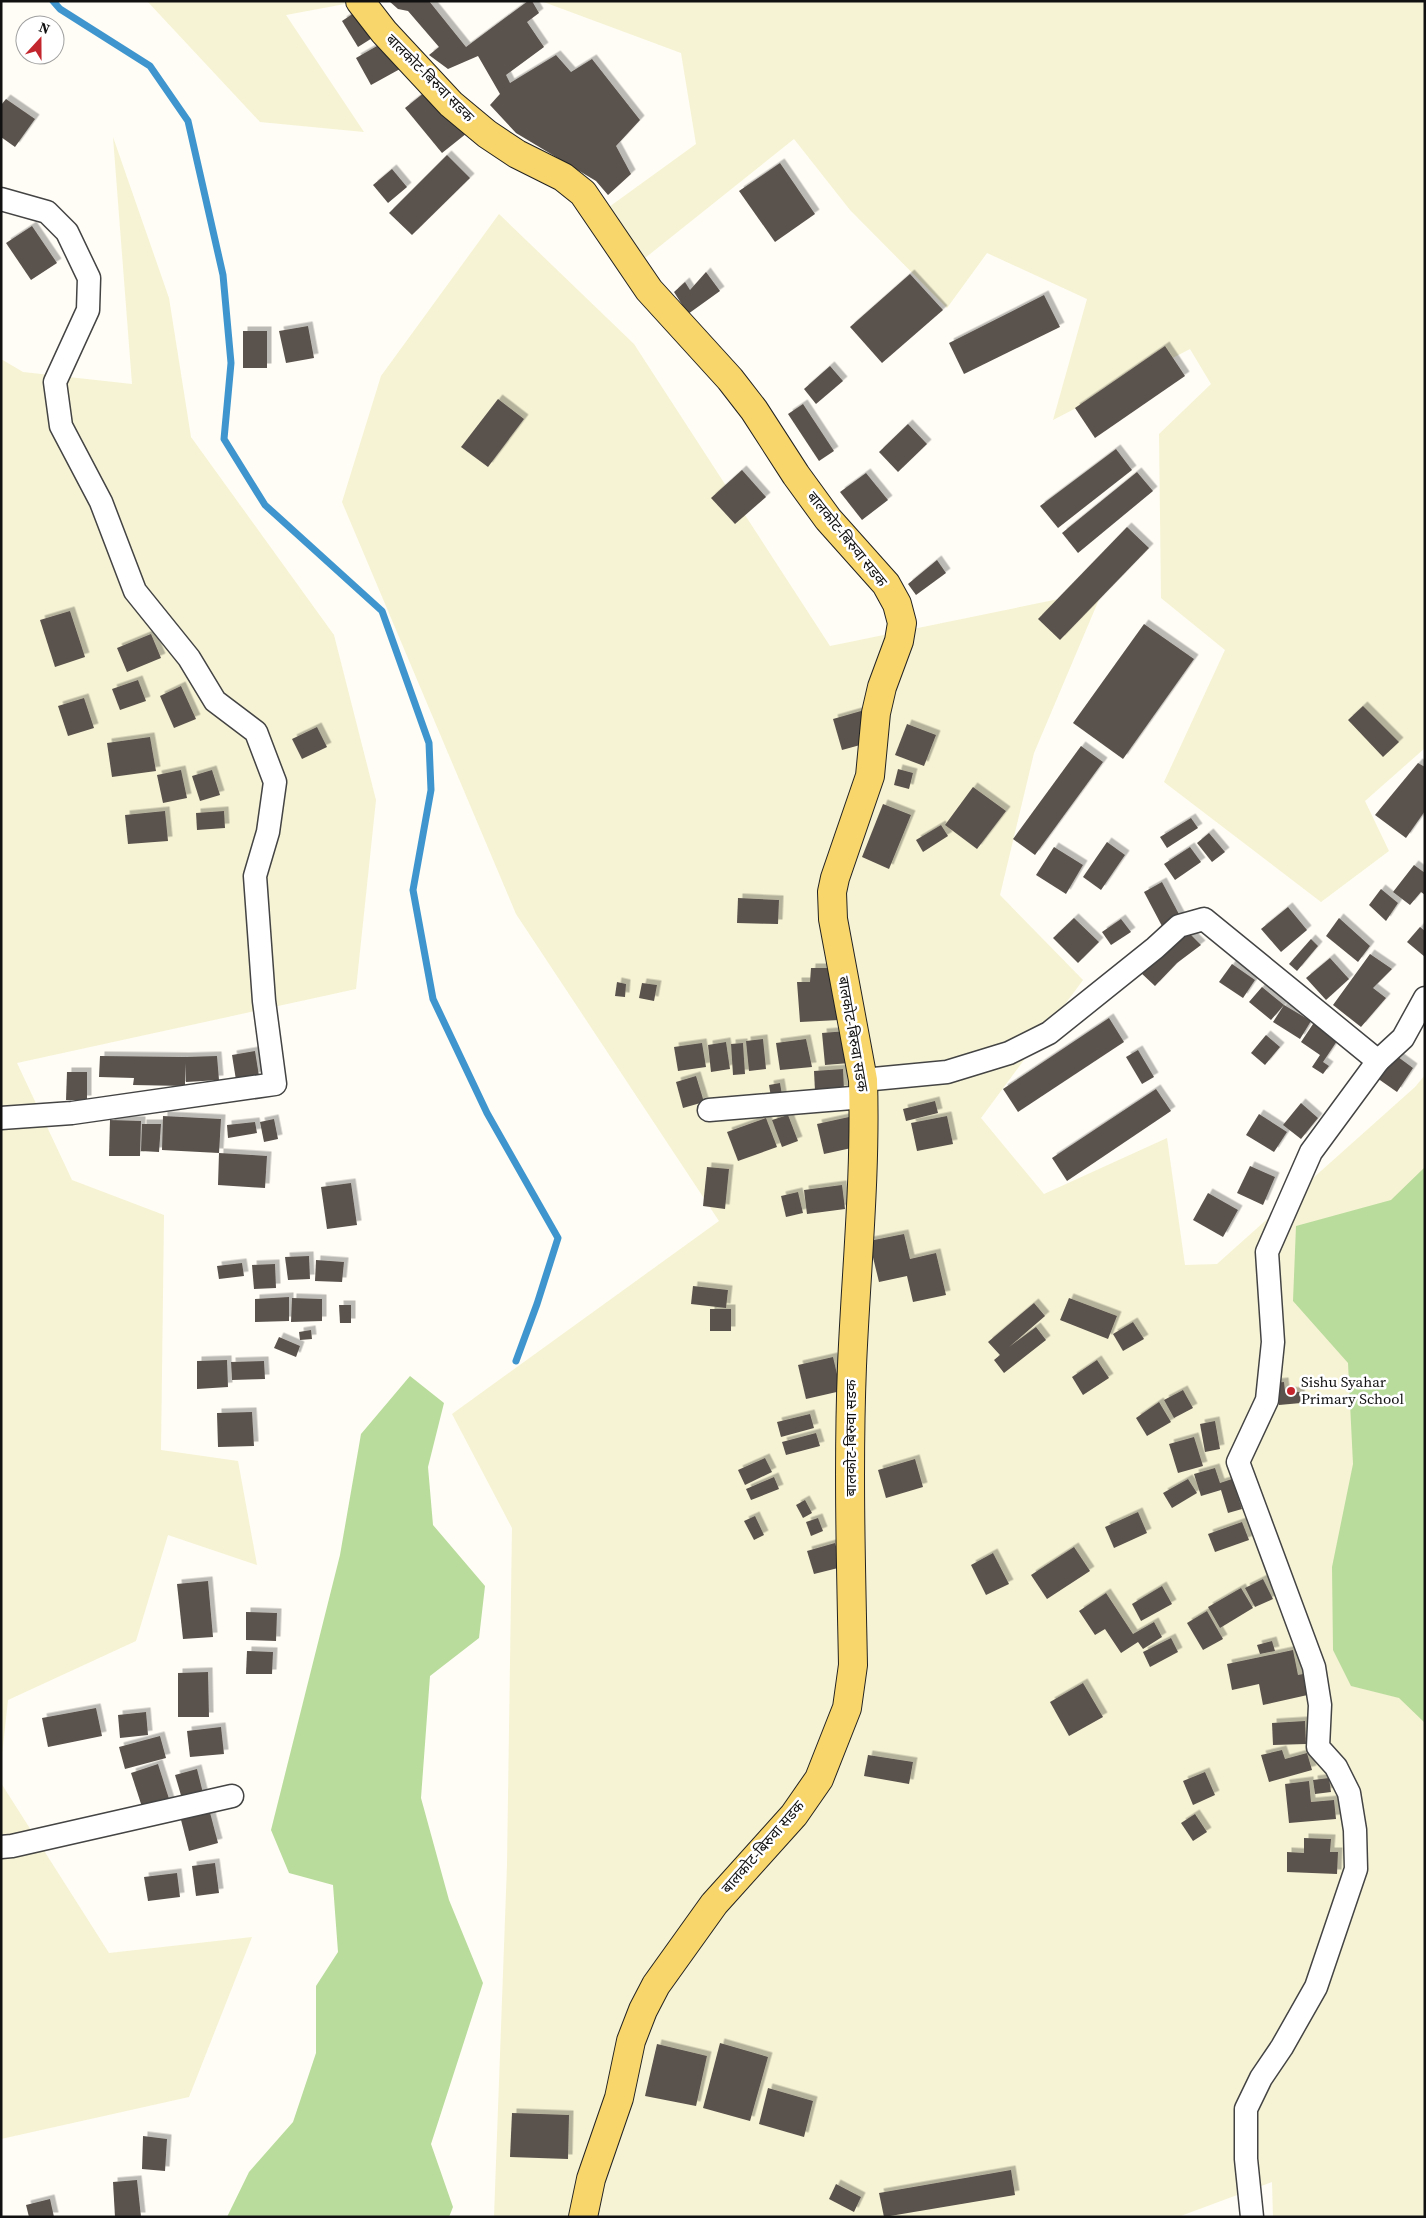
<svg xmlns="http://www.w3.org/2000/svg" width="1426" height="2218" font-family="'Source Serif 4','Noto Sans Devanagari',serif">
  <defs>
    <filter id="shadow"><feDropShadow dx="4.5" dy="-4.5" stdDeviation="0" flood-color="#0004"/></filter>
  </defs>
  <rect width="100%" height="100%" fill="#fffdf5"/>
  <g fill="#f6f3d4">
    <path d="M 147,1 L 361,1 L 286,15 L 364,132 L 260,122 Z"/>
    <path d="M 541,1 L 1425,1 L 1425,748 L 1365,801 L 1389,851 L 1321,902 L 1164,782 L 1225,650 L 1161,598 L 1159,434 L 1211,384 L 1190,349 L 1053,420 L 1087,299 L 987,253 L 947,308 L 850,210 L 794,139 L 645,258 L 609,207 L 696,144 L 681,53 Z"/>
    <path d="M 113,137 L 169,298 L 191,437 L 334,635 L 376,800 L 356,989 L 17,1063 L 72,1180 L 164,1215 L 161,1450 L 238,1461 L 257,1565 L 168,1535 L 136,1641 L 8,1700 L 1,1764 L 1,359 L 23,372 L 132,384 Z"/>
    <path d="M 499,214 L 634,344 L 830,646 L 1103,590 L 1034,753 L 1000,895 L 1083,980 L 981,1118 L 1044,1194 L 1167,1138 L 1185,1265 L 1217,1264 L 1415,1087 L 1425,1075 L 1425,2217 L 1273,2217 L 1272,2182 L 1178,2217 L 494,2217 L 507,1865 L 512,1528 L 452,1414 L 719,1221 L 516,914 L 342,502 L 381,376 Z"/>
    <path d="M 1,1783 L 109,1953 L 252,1937 L 189,2097 L 1,2139 Z"/>
  </g>
  <g fill="#b9dc9c">
    <path d="M 1425,1167 L 1425,1723 L 1399,1698 L 1351,1686 L 1333,1650 L 1332,1567 L 1353,1464 L 1348,1363 L 1293,1301 L 1296,1226 L 1391,1200 Z"/>
    <path d="M 410,1376 L 444,1403 L 428,1467 L 433,1525 L 485,1586 L 479,1638 L 430,1676 L 421,1798 L 449,1900 L 483,1983 L 431,2144 L 453,2207 L 449,2217 L 227,2217 L 249,2172 L 293,2122 L 316,2053 L 316,1986 L 338,1952 L 333,1885 L 289,1873 L 271,1830 L 340,1555 L 361,1434 Z"/>
  </g>
  <g fill="none" stroke-linecap="round" stroke-linejoin="round">
    <path stroke="#3f96cf" stroke-width="7" d="M 53,1 L 60,9 L 150,66 L 188,121 L 223,275 L 231,363 L 224,439 L 265,505 L 382,611 L 429,743 L 431,790 L 413,890 L 433,999 L 487,1113 L 558,1238 L 537,1304 L 516,1361"/>
  </g>
  <g fill="#5a524d" filter="url(#shadow)">
    <path d="M 389,1 L 429,1 L 466,47 L 528,1 L 532,1 L 539,13 L 527,22 L 544,47 L 506,75 L 510,83 L 556,55 L 571,72 L 592,59 L 640,120 L 616,146 L 631,174 L 608,195 L 596,181 L 516,133 L 490,105 L 500,94 L 478,56 L 448,69 L 429,55 L 439,47 L 408,11 L 398,9 Z"/>
    <path d="M 360,9 L 377,35 L 358,47 L 342,21 Z"/>
    <path d="M 384,42 L 400,69 L 371,85 L 356,58 Z"/>
    <path d="M 430,88 L 467,133 L 442,153 L 405,108 Z"/>
    <path d="M 6,99 L 35,119 L 15,147 L 1,137 L 1,105 Z"/>
    <path d="M 447,155 L 470,178 L 412,235 L 389,213 Z"/>
    <path d="M 780,163 L 815,214 L 775,242 L 739,191 Z"/>
    <path d="M 392,169 L 407,187 L 388,203 L 373,185 Z"/>
    <path d="M 32,226 L 57,263 L 31,280 L 6,243 Z"/>
    <path d="M 706,272 L 720,291 L 688,314 L 674,292 L 685,282 L 690,290 Z"/>
    <path d="M 910,274 L 943,310 L 882,363 L 850,327 Z"/>
    <path d="M 1044,295 L 1060,327 L 964,374 L 949,343 Z"/>
    <path d="M 308,326 L 314,358 L 286,363 L 279,331 Z"/>
    <rect x="243" y="331" width="24" height="37"/>
    <path d="M 1165,346 L 1185,376 L 1095,438 L 1075,408 Z"/>
    <path d="M 830,366 L 843,381 L 816,404 L 804,389 Z"/>
    <path d="M 498,399 L 524,419 L 488,467 L 461,447 Z"/>
    <path d="M 803,404 L 834,451 L 819,461 L 788,414 Z"/>
    <path d="M 908,424 L 927,444 L 898,472 L 879,452 Z"/>
    <path d="M 1116,449 L 1132,470 L 1058,528 L 1040,506 Z"/>
    <path d="M 742,470 L 766,497 L 735,524 L 711,498 Z"/>
    <path d="M 1137,472 L 1153,491 L 1078,553 L 1062,533 Z"/>
    <path d="M 866,473 L 888,500 L 862,520 L 840,492 Z"/>
    <path d="M 1127,527 L 1149,548 L 1060,640 L 1038,619 Z"/>
    <path d="M 937,560 L 946,573 L 916,595 L 908,584 Z"/>
    <path d="M 70,611 L 85,657 L 55,667 L 40,620 Z"/>
    <path d="M 1144,624 L 1194,659 L 1123,759 L 1073,723 Z"/>
    <path d="M 151,634 L 161,658 L 127,672 L 117,648 Z"/>
    <path d="M 138,680 L 146,701 L 120,710 L 112,689 Z"/>
    <path d="M 181,686 L 196,719 L 174,728 L 160,696 Z"/>
    <path d="M 84,698 L 94,728 L 68,736 L 58,706 Z"/>
    <path d="M 1363,706 L 1399,742 L 1383,757 L 1348,720 Z"/>
    <path d="M 861,711 L 871,742 L 842,750 L 833,719 Z"/>
    <path d="M 907,724 L 936,735 L 924,766 L 895,755 Z"/>
    <path d="M 317,727 L 327,747 L 302,759 L 292,739 Z"/>
    <path d="M 150,737 L 156,771 L 112,777 L 107,743 Z"/>
    <path d="M 1081,746 L 1103,762 L 1035,855 L 1013,839 Z"/>
    <path d="M 1418,763 L 1425,767 L 1425,811 L 1406,838 L 1375,815 Z"/>
    <path d="M 898,769 L 913,773 L 909,789 L 894,785 Z"/>
    <path d="M 181,770 L 187,798 L 163,803 L 157,775 Z"/>
    <path d="M 212,770 L 220,795 L 200,801 L 192,776 Z"/>
    <path d="M 973,787 L 1006,811 L 977,849 L 945,825 Z"/>
    <path d="M 883,804 L 911,815 L 889,869 L 862,857 Z"/>
    <path d="M 165,811 L 168,841 L 128,844 L 125,815 Z"/>
    <path d="M 224,811 L 225,828 L 197,830 L 196,813 Z"/>
    <path d="M 1191,818 L 1198,828 L 1167,848 L 1160,837 Z"/>
    <path d="M 941,825 L 948,836 L 923,852 L 916,840 Z"/>
    <path d="M 1209,833 L 1225,852 L 1212,862 L 1197,843 Z"/>
    <path d="M 1107,842 L 1125,855 L 1101,890 L 1083,877 Z"/>
    <path d="M 1054,847 L 1083,865 L 1066,894 L 1036,875 Z"/>
    <path d="M 1190,847 L 1201,862 L 1175,880 L 1164,864 Z"/>
    <path d="M 1414,865 L 1425,873 L 1425,895 L 1421,892 L 1410,905 L 1393,892 Z"/>
    <path d="M 1162,882 L 1181,918 L 1163,928 L 1144,892 Z"/>
    <path d="M 1381,889 L 1398,903 L 1386,921 L 1369,905 Z"/>
    <path d="M 738,898 L 779,900 L 778,924 L 737,923 Z"/>
    <path d="M 1288,907 L 1307,930 L 1281,952 L 1261,929 Z"/>
    <path d="M 1074,918 L 1099,942 L 1078,963 L 1053,938 Z"/>
    <path d="M 1339,918 L 1370,946 L 1358,962 L 1326,936 Z"/>
    <path d="M 1121,919 L 1131,932 L 1111,945 L 1102,932 Z"/>
    <path d="M 1420,927 L 1425,931 L 1425,957 L 1407,942 Z"/>
    <path d="M 1184,928 L 1201,945 L 1177,963 L 1155,986 L 1140,972 Z"/>
    <path d="M 1311,939 L 1318,946 L 1297,971 L 1289,964 Z"/>
    <path d="M 1370,954 L 1392,969 L 1373,988 L 1386,998 L 1361,1027 L 1333,1005 Z"/>
    <path d="M 1330,958 L 1349,979 L 1326,1000 L 1306,978 Z"/>
    <path d="M 1232,964 L 1255,980 L 1243,998 L 1219,982 Z"/>
    <path d="M 811,968 L 830,968 L 839,1020 L 800,1022 L 797,982 L 810,982 Z"/>
    <path d="M 617,982 L 626,984 L 625,997 L 615,996 Z"/>
    <path d="M 642,983 L 657,985 L 654,1001 L 639,998 Z"/>
    <path d="M 1262,987 L 1284,1005 L 1311,1021 L 1300,1039 L 1273,1022 L 1284,1005 L 1271,1020 L 1249,1002 Z"/>
    <path d="M 1109,1018 L 1124,1042 L 1018,1112 L 1003,1089 Z"/>
    <path d="M 1315,1021 L 1339,1038 L 1323,1062 L 1329,1066 L 1323,1074 L 1312,1067 L 1320,1055 L 1301,1042 Z"/>
    <path d="M 847,1031 L 850,1063 L 825,1065 L 822,1033 Z"/>
    <path d="M 1266,1035 L 1280,1047 L 1265,1065 L 1251,1053 Z"/>
    <path d="M 763,1039 L 766,1069 L 749,1071 L 746,1041 Z"/>
    <path d="M 806,1039 L 812,1067 L 780,1070 L 776,1043 Z"/>
    <path d="M 726,1042 L 730,1069 L 711,1072 L 708,1045 Z"/>
    <path d="M 702,1043 L 706,1067 L 678,1071 L 674,1047 Z"/>
    <path d="M 743,1043 L 745,1074 L 733,1075 L 731,1044 Z"/>
    <path d="M 1138,1050 L 1154,1077 L 1142,1084 L 1126,1057 Z"/>
    <path d="M 255,1051 L 259,1076 L 236,1080 L 232,1055 Z"/>
    <path d="M 1394,1054 L 1413,1068 L 1397,1092 L 1377,1078 Z"/>
    <path d="M 100,1056 L 185,1057 L 217,1056 L 219,1080 L 186,1082 L 185,1063 L 185,1086 L 133,1085 L 134,1078 L 99,1077 Z"/>
    <path d="M 843,1069 L 844,1090 L 815,1091 L 814,1071 Z"/>
    <path d="M 67,1072 L 87,1072 L 87,1100 L 66,1100 Z"/>
    <path d="M 696,1076 L 704,1102 L 683,1108 L 676,1082 Z"/>
    <path d="M 780,1083 L 783,1101 L 772,1103 L 769,1085 Z"/>
    <path d="M 1156,1089 L 1171,1111 L 1067,1181 L 1052,1158 Z"/>
    <path d="M 935,1101 L 938,1113 L 906,1121 L 903,1109 Z"/>
    <path d="M 1301,1103 L 1318,1118 L 1301,1139 L 1283,1125 Z"/>
    <path d="M 1259,1114 L 1287,1132 L 1274,1152 L 1246,1135 Z"/>
    <path d="M 788,1115 L 798,1141 L 782,1147 L 772,1120 Z"/>
    <path d="M 163,1116 L 221,1119 L 219,1153 L 267,1156 L 265,1188 L 218,1185 L 219,1153 L 162,1150 Z"/>
    <path d="M 947,1116 L 953,1144 L 917,1151 L 911,1123 Z"/>
    <path d="M 849,1117 L 856,1147 L 824,1154 L 817,1124 Z"/>
    <path d="M 766,1118 L 777,1147 L 738,1161 L 727,1132 Z"/>
    <path d="M 274,1119 L 278,1139 L 264,1142 L 260,1122 Z"/>
    <path d="M 110,1120 L 141,1121 L 140,1156 L 109,1156 Z"/>
    <path d="M 255,1122 L 257,1133 L 228,1138 L 227,1125 Z"/>
    <path d="M 142,1124 L 161,1124 L 159,1152 L 141,1151 Z"/>
    <path d="M 1250,1166 L 1275,1177 L 1263,1205 L 1237,1193 Z"/>
    <path d="M 707,1167 L 729,1169 L 725,1209 L 703,1206 Z"/>
    <path d="M 351,1183 L 357,1225 L 327,1229 L 321,1187 Z"/>
    <path d="M 842,1185 L 845,1209 L 807,1214 L 804,1190 Z"/>
    <path d="M 798,1192 L 803,1213 L 786,1217 L 781,1196 Z"/>
    <path d="M 1208,1193 L 1238,1210 L 1223,1237 L 1193,1220 Z"/>
    <path d="M 904,1234 L 910,1259 L 936,1253 L 946,1295 L 913,1302 L 907,1276 L 879,1282 L 869,1241 Z"/>
    <path d="M 309,1256 L 310,1279 L 288,1280 L 285,1257 Z"/>
    <path d="M 316,1260 L 344,1262 L 342,1282 L 315,1281 Z"/>
    <path d="M 242,1263 L 244,1276 L 219,1279 L 217,1266 Z"/>
    <path d="M 275,1264 L 276,1288 L 254,1289 L 252,1265 Z"/>
    <path d="M 693,1286 L 728,1290 L 726,1308 L 691,1304 Z"/>
    <path d="M 289,1297 L 289,1321 L 255,1322 L 255,1299 Z"/>
    <path d="M 292,1298 L 322,1299 L 322,1321 L 291,1322 Z"/>
    <path d="M 1069,1298 L 1117,1316 L 1108,1339 L 1060,1320 Z"/>
    <path d="M 1034,1303 L 1045,1316 L 1009,1347 L 1036,1327 L 1046,1340 L 1004,1373 L 994,1360 L 1000,1355 L 988,1342 Z"/>
    <path d="M 339,1305 L 351,1305 L 351,1323 L 340,1323 Z"/>
    <rect x="710" y="1309" width="21" height="22"/>
    <path d="M 1133,1322 L 1144,1339 L 1123,1351 L 1113,1334 Z"/>
    <path d="M 311,1330 L 312,1339 L 300,1340 L 299,1332 Z"/>
    <path d="M 279,1337 L 300,1346 L 296,1357 L 274,1348 Z"/>
    <path d="M 833,1357 L 841,1391 L 806,1399 L 798,1365 Z"/>
    <path d="M 227,1360 L 228,1387 L 197,1389 L 197,1361 Z"/>
    <path d="M 1097,1360 L 1109,1378 L 1083,1395 L 1072,1377 Z"/>
    <path d="M 264,1361 L 265,1379 L 232,1380 L 231,1362 Z"/>
    <path d="M 1284,1382 L 1285,1391 L 1300,1392 L 1301,1403 L 1279,1405 L 1274,1383 Z"/>
    <path d="M 1183,1390 L 1193,1408 L 1174,1418 L 1164,1400 Z"/>
    <path d="M 1159,1402 L 1171,1422 L 1147,1436 L 1136,1418 Z"/>
    <path d="M 252,1412 L 254,1446 L 218,1447 L 217,1413 Z"/>
    <path d="M 810,1414 L 814,1428 L 781,1437 L 777,1422 Z"/>
    <path d="M 1215,1421 L 1220,1449 L 1205,1452 L 1200,1424 Z"/>
    <path d="M 816,1433 L 820,1446 L 786,1455 L 782,1442 Z"/>
    <path d="M 1194,1437 L 1203,1466 L 1178,1473 L 1169,1444 Z"/>
    <path d="M 765,1458 L 772,1472 L 745,1485 L 738,1470 Z"/>
    <path d="M 915,1459 L 923,1487 L 886,1498 L 878,1470 Z"/>
    <path d="M 1215,1468 L 1220,1483 L 1232,1479 L 1242,1509 L 1228,1513 L 1221,1490 L 1201,1496 L 1194,1474 Z"/>
    <path d="M 774,1477 L 779,1489 L 751,1500 L 746,1489 Z"/>
    <path d="M 1188,1479 L 1197,1493 L 1172,1508 L 1163,1493 Z"/>
    <path d="M 805,1500 L 812,1513 L 803,1518 L 796,1505 Z"/>
    <path d="M 1138,1512 L 1147,1533 L 1114,1548 L 1105,1527 Z"/>
    <path d="M 755,1516 L 764,1535 L 754,1540 L 744,1521 Z"/>
    <path d="M 818,1518 L 823,1531 L 811,1536 L 806,1522 Z"/>
    <path d="M 1242,1522 L 1249,1540 L 1215,1552 L 1208,1534 Z"/>
    <path d="M 835,1543 L 842,1567 L 814,1574 L 807,1551 Z"/>
    <path d="M 1074,1547 L 1090,1571 L 1047,1599 L 1031,1575 Z"/>
    <path d="M 993,1553 L 1009,1584 L 986,1595 L 971,1565 Z"/>
    <path d="M 1263,1579 L 1273,1599 L 1255,1607 L 1245,1588 Z"/>
    <path d="M 208,1581 L 213,1637 L 183,1639 L 177,1584 Z"/>
    <path d="M 1162,1586 L 1172,1604 L 1141,1621 L 1132,1604 Z"/>
    <path d="M 1241,1588 L 1253,1608 L 1220,1628 L 1208,1607 Z"/>
    <path d="M 1106,1593 L 1133,1634 L 1154,1622 L 1162,1637 L 1143,1649 L 1138,1642 L 1121,1653 L 1105,1629 L 1095,1635 L 1079,1611 Z"/>
    <path d="M 1207,1611 L 1223,1639 L 1203,1650 L 1187,1623 Z"/>
    <path d="M 246,1612 L 277,1613 L 276,1641 L 246,1640 Z"/>
    <path d="M 1171,1638 L 1178,1652 L 1150,1667 L 1143,1652 Z"/>
    <path d="M 1272,1641 L 1275,1651 L 1260,1654 L 1257,1645 Z"/>
    <path d="M 1293,1650 L 1298,1675 L 1308,1673 L 1312,1694 L 1263,1705 L 1259,1684 L 1232,1690 L 1227,1664 Z"/>
    <path d="M 247,1651 L 273,1652 L 272,1674 L 246,1674 Z"/>
    <path d="M 208,1672 L 209,1717 L 178,1717 L 178,1673 Z"/>
    <path d="M 1083,1683 L 1103,1717 L 1069,1736 L 1050,1702 Z"/>
    <path d="M 96,1708 L 102,1736 L 48,1747 L 42,1718 Z"/>
    <path d="M 146,1712 L 148,1735 L 120,1738 L 118,1715 Z"/>
    <path d="M 1305,1721 L 1306,1744 L 1273,1745 L 1272,1723 Z"/>
    <path d="M 221,1727 L 224,1754 L 190,1757 L 187,1731 Z"/>
    <path d="M 160,1736 L 166,1758 L 125,1769 L 119,1747 Z"/>
    <path d="M 1282,1750 L 1285,1759 L 1307,1753 L 1312,1770 L 1269,1782 L 1261,1755 Z"/>
    <path d="M 868,1755 L 913,1762 L 909,1784 L 864,1776 Z"/>
    <path d="M 158,1764 L 170,1802 L 143,1810 L 131,1773 Z"/>
    <path d="M 197,1769 L 204,1797 L 183,1802 L 175,1775 Z"/>
    <path d="M 1205,1772 L 1215,1795 L 1193,1805 L 1183,1781 Z"/>
    <path d="M 1329,1778 L 1331,1792 L 1315,1794 L 1313,1780 Z"/>
    <path d="M 1309,1781 L 1311,1802 L 1334,1800 L 1336,1819 L 1289,1823 L 1285,1784 Z"/>
    <path d="M 208,1805 L 218,1843 L 189,1851 L 179,1812 Z"/>
    <path d="M 1195,1814 L 1207,1832 L 1193,1841 L 1181,1823 Z"/>
    <path d="M 1304,1838 L 1331,1839 L 1330,1852 L 1338,1852 L 1337,1874 L 1287,1872 L 1287,1852 L 1304,1853 Z"/>
    <path d="M 215,1863 L 219,1893 L 196,1896 L 192,1866 Z"/>
    <path d="M 177,1873 L 180,1897 L 148,1901 L 144,1877 Z"/>
    <path d="M 720,2043 L 768,2057 L 750,2121 L 703,2108 Z"/>
    <path d="M 657,2044 L 707,2056 L 696,2106 L 645,2096 Z"/>
    <path d="M 768,2088 L 813,2101 L 804,2137 L 759,2124 Z"/>
    <path d="M 512,2113 L 569,2115 L 568,2159 L 510,2157 Z"/>
    <path d="M 143,2136 L 167,2139 L 165,2171 L 142,2169 Z"/>
    <path d="M 1011,2170 L 1015,2195 L 884,2217 L 879,2193 Z"/>
    <path d="M 137,2180 L 141,2217 L 115,2217 L 113,2182 Z"/>
    <path d="M 836,2184 L 861,2197 L 854,2212 L 829,2199 Z"/>
    <path d="M 50,2199 L 54,2217 L 29,2217 L 26,2205 Z"/>
  </g>
  <g fill="none" stroke-linecap="round" stroke-linejoin="round">
    <defs>
      <g id="minor">
        <path d="M 1,199 L 47,212 L 67,232 L 89,278 L 88,310 L 55,382 L 61,426 L 101,502 L 135,591 L 189,658 L 215,701 L 256,732 L 275,782 L 268,832 L 255,876 L 264,1001 L 275,1084 L 72,1113 L 1,1118"/>
        <path d="M 863,1080 L 947,1072 L 1009,1053 L 1049,1033 L 1155,948 L 1179,926 L 1204,919 L 1378,1061 L 1403,1038 L 1425,998"/>
        <path d="M 709,1110 L 864,1097"/>
        <path d="M 1,1847 L 12,1846 L 232,1796"/>
        <path d="M 1252,2217 L 1246,2159 L 1246,2109 L 1261,2078 L 1282,2047 L 1316,1987 L 1356,1869 L 1355,1830 L 1349,1793 L 1336,1767 L 1318,1747 L 1320,1705 L 1314,1667 L 1238,1462 L 1267,1400 L 1273,1342 L 1267,1252 L 1311,1152 L 1378,1061"/>
      </g>
      <path id="major" d="M 360,1 L 384,32 L 451,104 L 487,134 L 517,154 L 563,177 L 583,193 L 649,290 L 730,379 L 754,410 L 796,475 L 828,519 L 886,584 L 897,604 L 902,623 L 899,641 L 882,687 L 876,713 L 870,776 L 835,878 L 832,892 L 833,919 L 863,1080 C 866,1176 856,1271 852,1366 C 848,1466 851,1565 853,1665 L 847,1708 L 819,1779 L 794,1815 L 714,1904 L 656,1985 L 643,2010 L 631,2041 L 619,2098 L 591,2179 L 583,2217"/>
    </defs>
    <use href="#minor" stroke="#444" stroke-width="25"/>
    <use href="#major" stroke="#222" stroke-width="30"/>
    <use href="#minor" stroke="#fff" stroke-width="22"/>
    <use href="#major" stroke="#f9d66b" stroke-width="28"/>
  </g>
  <circle fill="#c4262e" stroke="#fff" stroke-width="2" cx="1291" cy="1391" r="5"/>
  <g text-anchor="middle" stroke-width="5" stroke-linejoin="round" paint-order="stroke">
    <g font-size="15" fill="#111" stroke="#fff">
      <text transform="translate(430 78) rotate(45)" y="5">बालकोट-बिरुवा सडक</text>
      <text transform="translate(847 539) rotate(51)" y="5">बालकोट-बिरुवा सडक</text>
      <text transform="translate(853 1034) rotate(80)" y="5">बालकोट-बिरुवा सडक</text>
      <text transform="translate(851 1438) rotate(-90)" y="5">बालकोट-बिरुवा सडक</text>
      <text transform="translate(763 1847) rotate(-49)" y="5">बालकोट-बिरुवा सडक</text>
    </g>
    <g font-size="15" fill="#111" stroke="#fff" text-anchor="start">
      <text x="1301" y="1387">Sishu Syahar<tspan x="1301" dy="17">Primary School</tspan></text>
    </g>
  </g>
  <rect width="1426" height="2218" fill="none" stroke="#111111" stroke-width="5"/>
  <g transform="translate(40 40) rotate(21)"><circle r="24" fill="#ffffff" stroke="#a0a0a0"/>
  <path d="M0-4L9 19L0 12L-9 19Z" fill="#c4262e"/>
  <text y="-8" font-size="14" font-weight="bold" text-anchor="middle" fill="#111111">N</text>
  </g>
</svg>
